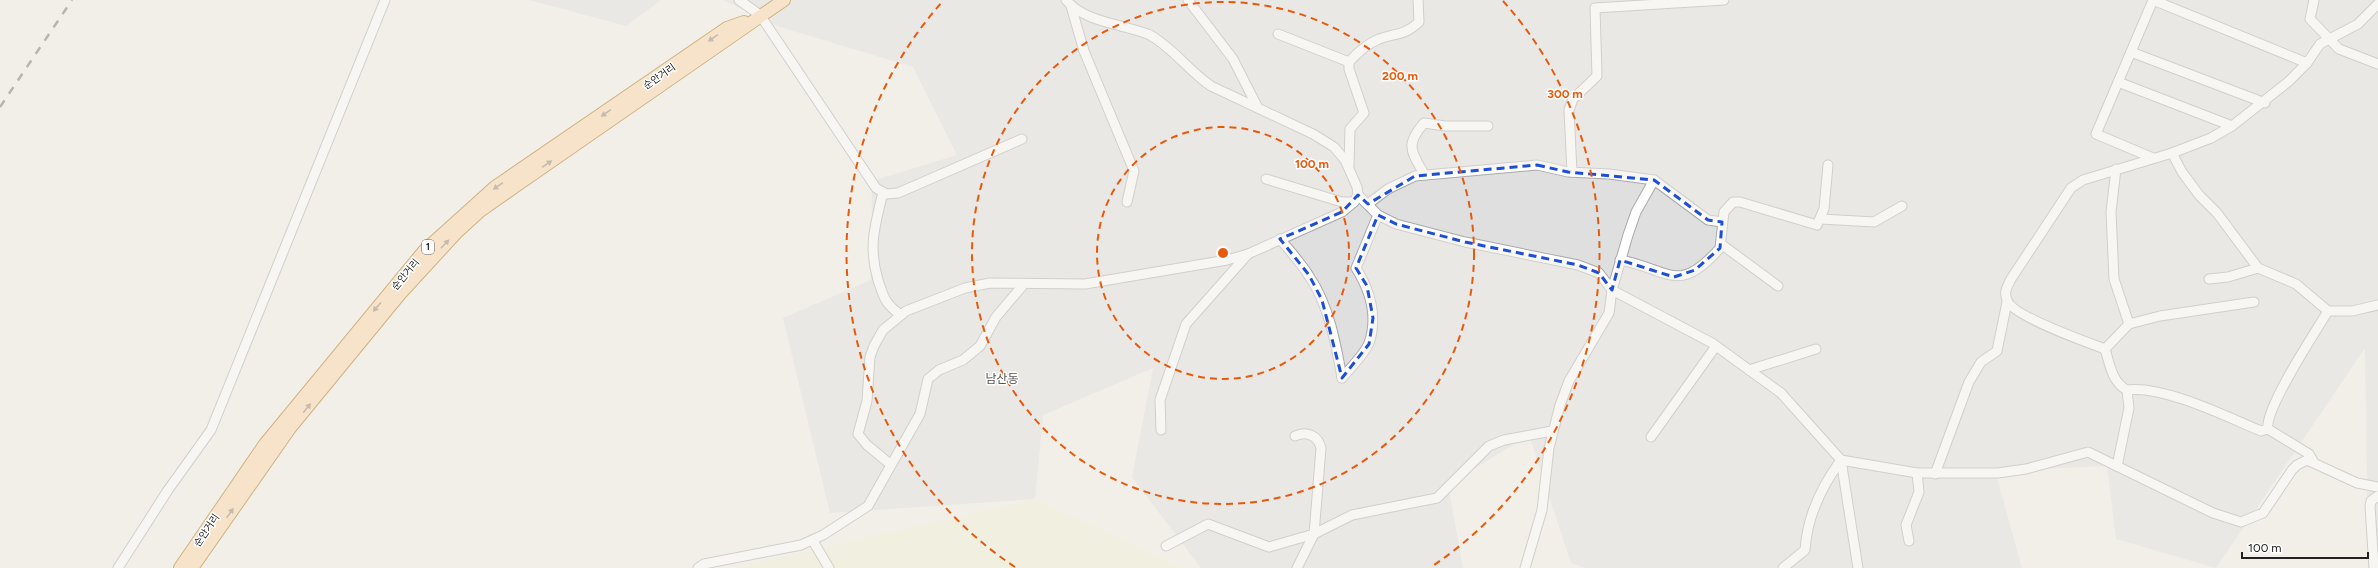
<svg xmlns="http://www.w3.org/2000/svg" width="2378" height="568" font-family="Figtree,'Noto Sans KR',sans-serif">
  <rect width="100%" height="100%" fill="#f2efe9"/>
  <g fill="#e0dfdf">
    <path d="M 529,0 L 661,0 L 626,26 Z"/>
    <path d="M 723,0 L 2378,0 L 2378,568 L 2368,568 L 2365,348 L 2216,568 L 2116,539 L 2107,466 L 1995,471 L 2022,568 L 1585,568 L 1571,563 L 1529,435 L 1448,485 L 1463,568 L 1201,568 L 1132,477 L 1153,368 L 1043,415 L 1035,499 L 830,513 L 783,318 L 871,280 L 872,181 L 957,155 L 913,67 L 780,27 Z"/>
  </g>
  <path fill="#eef0d5" d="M 1035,499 L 1183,568 L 736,568 Z"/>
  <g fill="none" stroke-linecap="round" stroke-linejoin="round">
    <defs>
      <g id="minor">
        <path d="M 739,0 L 760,15 L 876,188 L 886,194 L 898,193 L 1022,139"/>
        <path d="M 1188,0 L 1233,59 L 1258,108"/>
        <path d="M 2153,0 L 2096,134 L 2153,158"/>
        <path d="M 2153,0 L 2307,63"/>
        <path d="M 2314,0 L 2310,19 L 2339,49 L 2378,64"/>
        <path d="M 1071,6 L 1084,51 L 1134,171 L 1127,202"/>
        <path d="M 1278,34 L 1349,62"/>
        <path d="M 2131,52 L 2265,103"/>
        <path d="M 2118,82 L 2232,126"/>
        <path d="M 2172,153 L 2182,172 L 2199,195 L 2217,213 L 2258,268 L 2296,284 L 2328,311 C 2316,331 2264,409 2268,429 L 2309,454 L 2313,461"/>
        <path d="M 1349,166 L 1350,129 L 1364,113 L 1349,69 L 1349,62 C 1357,53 1367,44 1379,39 C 1396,33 1404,36 1419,22 L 1418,0"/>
        <path d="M 2116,169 L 2111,212 L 2114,279 L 2129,324"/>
        <path d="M 1572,172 L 1569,110 L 1573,99 L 1597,76 L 1595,8 L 1724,0"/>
        <path d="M 1424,174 C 1411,151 1405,145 1424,123 L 1445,126 L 1488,126"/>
        <path d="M 1266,179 L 1342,202 L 1354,202"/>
        <path d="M 883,192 C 875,226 868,246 878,280 C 884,298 885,304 901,315"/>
        <path d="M 1358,195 L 1378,215 L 1396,224 L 1465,242 L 1578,265 L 1599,273 L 1612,290 L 1712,343 L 1781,393 L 1841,460 L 1917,473 L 1998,473 L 2026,469 L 2088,452 L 2213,513 L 2241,522 L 2263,513 L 2292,470 L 2297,465 L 2307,460 L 2357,483 L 2378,487"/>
        <path d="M 1368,204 L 1388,189 L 1415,176 L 1537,165 L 1568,172 L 1609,174 L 1654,180 L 1708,220 L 1722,222"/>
        <path d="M 1821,219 L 1874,222 L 1902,206"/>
        <path d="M 1280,239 C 1290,251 1301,263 1309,276 C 1329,305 1336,344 1342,378"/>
        <path d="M 1721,244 L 1778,286"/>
        <path d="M 1620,260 C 1669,269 1678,296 1720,248 L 1724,212 L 1733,202 L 1740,202 L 1817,225 L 1824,209 L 1828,165"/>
        <path d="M 2209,279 L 2228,277 L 2258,268"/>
        <path d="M 2328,311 L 2352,311 L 2378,305"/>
        <path d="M 2105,349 C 2086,342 2016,317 2008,302 C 2003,293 2007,287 2011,279 L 2071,188 L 2083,180 L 2172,153 L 2211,138 L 2232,126 L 2288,82 L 2307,63 L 2320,44 L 2358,24 L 2378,4"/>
        <path d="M 2105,349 L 2129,324 L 2160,316 L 2254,302"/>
        <path d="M 2105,349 C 2110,365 2112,382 2127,390 L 2129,408 L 2117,466"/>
        <path d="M 1749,370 L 1816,349"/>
        <path d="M 1342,378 C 1350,368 1364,355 1369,343 C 1378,317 1370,290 1356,268 L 1378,215"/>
        <path d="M 2127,390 C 2163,385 2227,417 2261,431 L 2268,429"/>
        <path d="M 1161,430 L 1160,400 L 1186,324 L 1248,254"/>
        <path d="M 1295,436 C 1306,431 1318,435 1321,448 L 1314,534 L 1297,568"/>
        <path d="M 1651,437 L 1716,346"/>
        <path d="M 1841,460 L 1858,568"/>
        <path d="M 890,464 L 867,445 L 858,434 L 867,401 L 870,357 L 874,346 L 883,330 L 906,311 L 965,288 L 990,283 L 1085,284 L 1227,260 L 1248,254 L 1342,212 L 1354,202 L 1358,195 L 1357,187 L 1345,160 L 1334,147 L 1313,134 L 1211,86 C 1189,71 1173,48 1150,35 C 1124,24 1085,23 1066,0"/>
        <path d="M 1935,474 L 1969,382 L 1981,362 L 1997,351 L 2007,302"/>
        <path d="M 813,541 L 829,568"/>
        <path d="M 1909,541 L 1906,525 L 1919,492 L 1917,473"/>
        <path d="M 1166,546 L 1208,524 L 1269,547 L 1314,534 L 1352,515 L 1437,498 L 1489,446 L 1504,440 L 1552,431"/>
        <path d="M 118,568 L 168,490 L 211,430 L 385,0"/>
        <path d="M 698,568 L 704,564 L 801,545 L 823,535 L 868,506 L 920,414 L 928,379 L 939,370 L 963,360 L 980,346 L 996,317 L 1024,284"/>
        <path d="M 1525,568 L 1542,510 L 1549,448 L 1560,405 L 1569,381 L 1609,313 L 1612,290 L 1628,235 L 1636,212 L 1654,180"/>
        <path d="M 1783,568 L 1805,550 C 1807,518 1822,486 1841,460"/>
        <path d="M 2374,568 L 2370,506 L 2371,501 L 2378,496"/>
      </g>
      <g id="major">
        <path d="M 180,568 L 265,444 L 424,251 L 495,187 L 727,28 L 744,22"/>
        <path d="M 192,568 L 290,428 L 400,294 L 457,232 L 480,211 L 517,185 L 784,0"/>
      </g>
    </defs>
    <use href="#minor" stroke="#a9a9a9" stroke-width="11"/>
    <use href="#major" stroke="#a06b00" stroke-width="14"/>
    <use href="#minor" stroke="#fff" stroke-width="9"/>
    <use href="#major" stroke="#fcd6a4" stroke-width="12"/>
    <path stroke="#707070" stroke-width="2.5" stroke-dasharray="8 8" stroke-linecap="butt" d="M 0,107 L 72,0"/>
  </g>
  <defs><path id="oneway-solid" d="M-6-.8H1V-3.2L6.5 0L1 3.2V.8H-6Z"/></defs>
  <g fill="#8f7c63">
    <use href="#oneway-solid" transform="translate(713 38) rotate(145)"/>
    <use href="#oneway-solid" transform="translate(606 113) rotate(145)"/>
    <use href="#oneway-solid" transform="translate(547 164) rotate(-34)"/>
    <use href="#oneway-solid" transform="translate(498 186) rotate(145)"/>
    <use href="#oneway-solid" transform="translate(445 244) rotate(-46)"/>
    <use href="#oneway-solid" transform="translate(377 307) rotate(130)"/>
    <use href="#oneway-solid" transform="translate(307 408) rotate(-51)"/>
    <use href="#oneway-solid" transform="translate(230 513) rotate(-55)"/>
  </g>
  <path d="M0 0H2378V568H0ZM 1537,165 L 1568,172 L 1654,180 L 1708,220 L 1722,222 L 1720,248 L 1695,270 L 1674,277 L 1620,260 L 1612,290 L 1599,273 L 1578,265 L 1465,242 L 1396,224 L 1378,215 L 1356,268 L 1367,286 L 1373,318 L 1369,344 L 1342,378 L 1322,300 L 1309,275 L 1280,239 L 1342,212 L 1358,195 L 1368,204 L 1415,176 Z" fill="#f2efe9" fill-opacity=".55" fill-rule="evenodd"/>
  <path fill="none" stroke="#1d4ed8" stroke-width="3" stroke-dasharray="8 5" stroke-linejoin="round" d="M 1537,165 L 1568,172 L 1654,180 L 1708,220 L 1722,222 L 1720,248 L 1695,270 L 1674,277 L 1620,260 L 1612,290 L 1599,273 L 1578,265 L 1465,242 L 1396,224 L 1378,215 L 1356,268 L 1367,286 L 1373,318 L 1369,344 L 1342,378 L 1322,300 L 1309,275 L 1280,239 L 1342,212 L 1358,195 L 1368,204 L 1415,176 Z"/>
  <g fill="none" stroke="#e8590c" stroke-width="2" stroke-dasharray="7 5">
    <circle cx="1223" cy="253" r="126"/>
    <circle cx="1223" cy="253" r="251"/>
    <path d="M1015 567A377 377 0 0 1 943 1M1503 1A377 377 0 0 1 1431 567"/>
  </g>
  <g text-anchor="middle" stroke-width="3" stroke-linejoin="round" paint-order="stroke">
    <rect fill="#fff" stroke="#646464" stroke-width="1" x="422" y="240" width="12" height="14" rx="3"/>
    <g font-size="9" font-weight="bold" fill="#222">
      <text x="428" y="250">1</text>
    </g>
    <g font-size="10" fill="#222" stroke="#fff">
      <text transform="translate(659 76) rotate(-35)" y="4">순안거리</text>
      <text transform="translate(405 274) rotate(-50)" y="4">순안거리</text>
      <text transform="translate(206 530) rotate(-56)" y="4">순안거리</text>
    </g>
    <g font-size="12" fill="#555" stroke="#fff">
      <text x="1002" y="383">남산동</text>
    </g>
  </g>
  <circle cx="1223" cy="253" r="6" fill="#e8590c" stroke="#fff" stroke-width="2"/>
  <g font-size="12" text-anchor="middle" font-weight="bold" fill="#e8590c" stroke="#fff" stroke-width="3" stroke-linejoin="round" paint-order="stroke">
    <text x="1400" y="80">200 m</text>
    <text x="1565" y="98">300 m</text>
    <text x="1312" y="168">100 m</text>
  </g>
  <path d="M2242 552v6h126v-6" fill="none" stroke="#222222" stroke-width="2"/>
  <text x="2248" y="552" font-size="12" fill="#222222" stroke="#ffffff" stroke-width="3" paint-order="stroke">100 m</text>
</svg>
